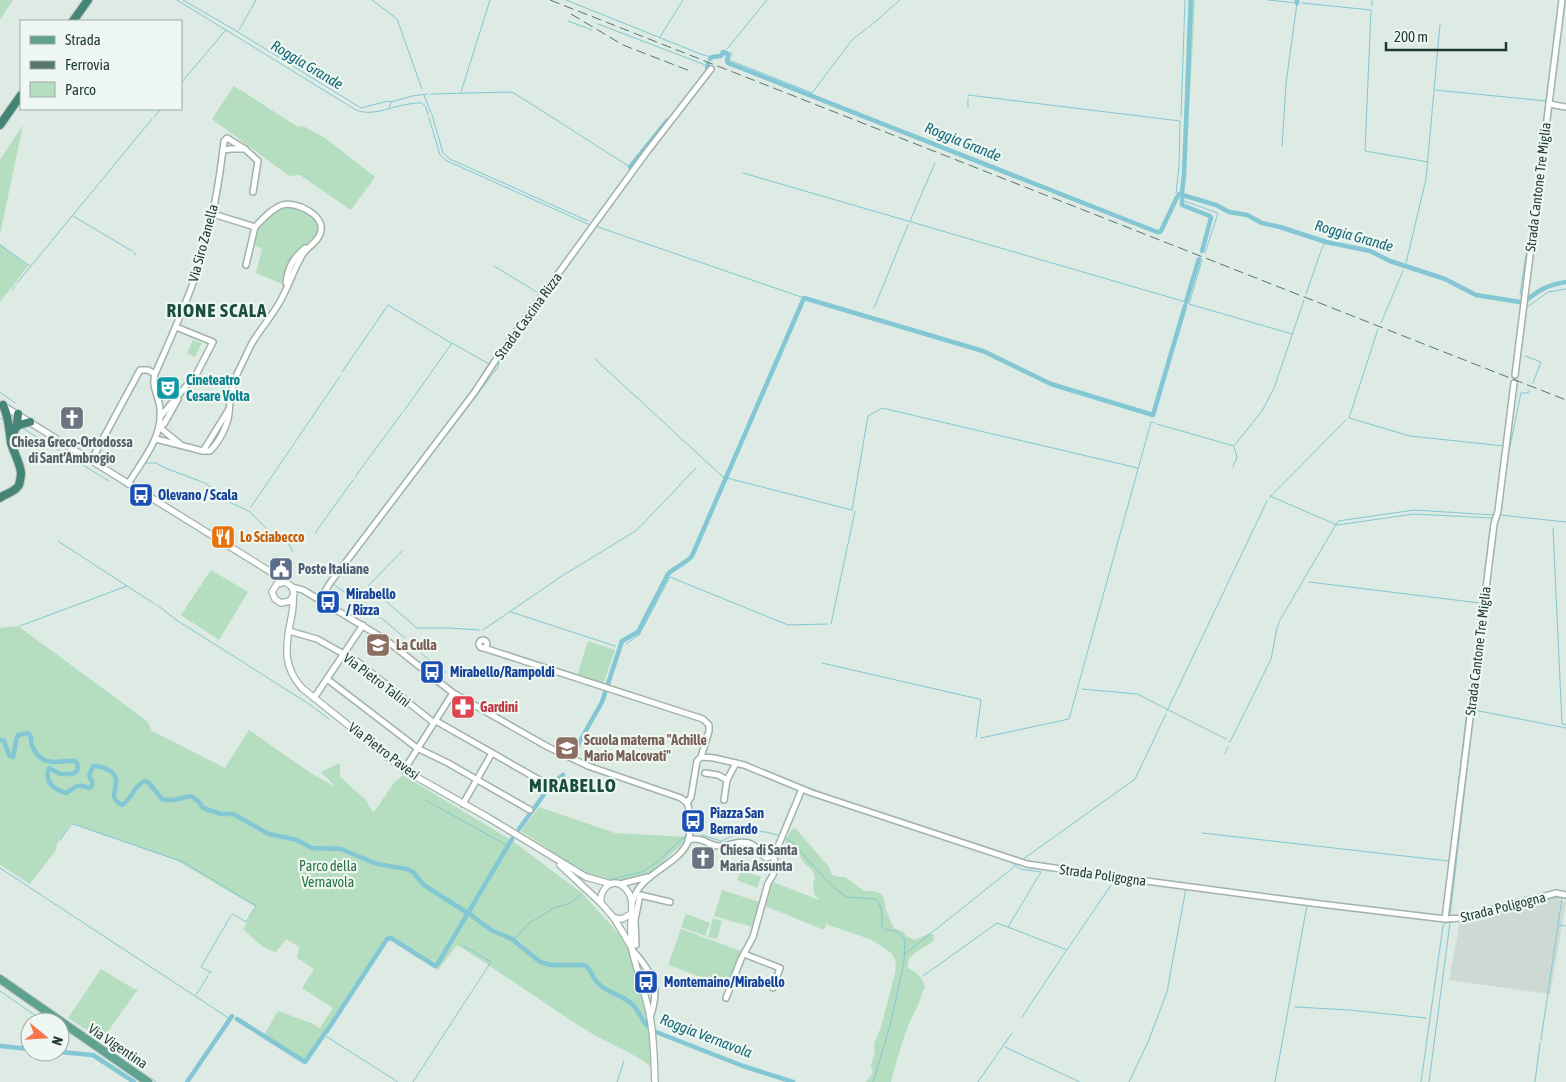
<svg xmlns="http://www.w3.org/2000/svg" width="1566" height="1082" font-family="'Asap Condensed',sans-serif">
  <rect width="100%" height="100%" fill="#deeae4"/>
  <path fill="#ccdad3" d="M 1556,899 L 1566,902 L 1550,994 L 1449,980 L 1460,922 Z"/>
  <g fill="#b5ddbf">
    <path d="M 0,0 L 13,0 L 0,20 Z"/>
    <path d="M 1188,0 L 1195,0 L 1188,135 L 1184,130 Z"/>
    <path d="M 234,86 L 298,127 L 303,126 L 325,138 L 375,177 L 351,210 L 300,175 L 289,176 L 212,119 Z"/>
    <path d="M 23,125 L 0,234 L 0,160 Z"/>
    <path d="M 292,206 C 305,211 331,224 313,240 C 307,246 299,248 294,255 C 287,263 287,275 282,284 L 256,273 L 262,249 L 253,244 L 257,228 L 283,207 Z"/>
    <path d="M 0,244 L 28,266 L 0,302 Z"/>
    <path d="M 193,340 L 202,343 L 195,357 L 187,353 Z"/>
    <path d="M 211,570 L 248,592 L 219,640 L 181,615 Z"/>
    <path d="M 18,626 L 147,721 L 152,731 L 225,768 L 249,730 L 312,774 L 336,787 L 321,772 L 340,763 L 340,777 L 365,799 L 371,809 L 374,812 L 394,783 L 403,775 L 511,840 L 582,893 L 629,945 L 649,1018 L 653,1068 C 633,1052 608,1044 586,1030 C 543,1003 501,972 457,945 L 438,970 L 386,937 L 305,1064 L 263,1037 L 278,1011 L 311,1023 L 320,1028 L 333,1008 L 302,988 L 314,969 L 297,958 L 299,947 L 286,939 L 276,952 C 263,950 253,938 243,929 L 256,907 L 176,860 L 71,823 L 57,844 L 56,850 L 30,884 L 0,865 L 0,628 Z"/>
    <path d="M 588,641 L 615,650 L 603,685 L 577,676 Z"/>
    <path d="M 539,807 L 615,833 L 687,837 L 682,844 L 658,867 L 642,878 L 612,881 L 591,877 L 521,831 Z"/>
    <path d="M 795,828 L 829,867 L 832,875 L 838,877 L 845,877 L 864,891 L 875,891 L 881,894 L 884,899 L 886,911 L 894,928 L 904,932 L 906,936 L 915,940 L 930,933 L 934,935 L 933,941 C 923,950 906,953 908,968 C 917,973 923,977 925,988 L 923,990 C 920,1003 913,1014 908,1026 C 901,1044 896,1063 891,1082 L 866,1082 L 873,1072 L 871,1066 L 875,1052 L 874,1044 L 881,1027 L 895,973 L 896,964 L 894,957 L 891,953 L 872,940 L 826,924 L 824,930 L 763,905 L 773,882 L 819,900 L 814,894 L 813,884 L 815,877 L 812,870 L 804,863 L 799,854 L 785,842 L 791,830 Z"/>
    <path d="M 741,870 L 761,877 L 757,888 L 737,880 Z"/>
    <path d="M 722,890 L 759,902 L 752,927 L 714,916 Z"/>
    <path d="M 686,914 L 710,923 L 705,936 L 681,927 Z"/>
    <path d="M 713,918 L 722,921 L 717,939 L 708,937 Z"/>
    <path d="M 681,929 L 741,951 L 728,987 L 668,965 Z"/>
    <path d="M 101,969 L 134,989 L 138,989 L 102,1040 L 68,1018 Z"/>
  </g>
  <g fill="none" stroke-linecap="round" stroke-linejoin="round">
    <g stroke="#82c7d3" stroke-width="1">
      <path d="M 177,0 L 356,110 C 373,117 392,106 409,104 C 413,103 418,103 422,103 L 426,107 L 428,115"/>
      <path d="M 183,0 L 238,32 L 361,108 L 388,101 L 391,102"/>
      <path d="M 372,0 L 397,19 L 422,89"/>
      <path d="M 566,0 L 703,55 L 712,57"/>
      <path d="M 1268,0 L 1297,3 L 1286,83 L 1282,146"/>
      <path d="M 1302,3 L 1371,10 L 1365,151 L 1428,162"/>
      <path d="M 1372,6 L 1372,0"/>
      <path d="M 568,21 L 592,30"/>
      <path d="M 598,24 L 708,66"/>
      <path d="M 868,28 L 900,0"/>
      <path d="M 239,30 L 256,0"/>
      <path d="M 660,37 L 683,0"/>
      <path d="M 727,49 L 767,0"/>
      <path d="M 732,52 L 729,60 L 812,93 L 852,40 L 866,29"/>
      <path d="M 181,83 L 225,31"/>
      <path d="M 1435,90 L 1546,101"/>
      <path d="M 461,92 L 490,0"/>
      <path d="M 424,95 L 431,113"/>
      <path d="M 968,96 L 968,95 L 1180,121 L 1179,166 L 1176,193"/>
      <path d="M 968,99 L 968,108"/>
      <path d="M 1551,107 L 1566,110"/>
      <path d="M 389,108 L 391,102 L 412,96 L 428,94"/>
      <path d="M 432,115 L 443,153 L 450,159 L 588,221"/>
      <path d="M 1181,116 L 1185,0"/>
      <path d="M 154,117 L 161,109"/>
      <path d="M 429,118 L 440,155 L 445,160 L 590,225 L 629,172 L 630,167 L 514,93 L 509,92 L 431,94"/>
      <path d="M 743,173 L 1186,302"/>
      <path d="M 1175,198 L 1178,199"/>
      <path d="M 1181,200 L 1218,213 L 1205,253"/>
      <path d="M 73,216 L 132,251"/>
      <path d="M 910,221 L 935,163"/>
      <path d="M 595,226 L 804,298"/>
      <path d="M 0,245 L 30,266"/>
      <path d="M 134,252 L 135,253 L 135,255"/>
      <path d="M 1202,260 L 1189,304 L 1292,334"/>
      <path d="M 1406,263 L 1426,179 L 1440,24"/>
      <path d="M 494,266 L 540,294"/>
      <path d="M 17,283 L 152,119"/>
      <path d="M 12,290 L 15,286"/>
      <path d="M 1306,294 L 1322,248 L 1326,242"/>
      <path d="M 1520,295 L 1529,235 L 1559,0"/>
      <path d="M 874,308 L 908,225"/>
      <path d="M 1526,308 L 1548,292 L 1566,289"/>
      <path d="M 1381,323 L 1403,271"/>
      <path d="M 1378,329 L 1349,418 L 1410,436 L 1504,446"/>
      <path d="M 1525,356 L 1541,362 L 1533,383"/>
      <path d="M 595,359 L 723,477 L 852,510 L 868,416 L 882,408 L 1138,468"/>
      <path d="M 342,372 L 388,305 L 451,343"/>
      <path d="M 0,392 L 15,403"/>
      <path d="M 404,411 L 452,343 L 489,364 L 500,349"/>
      <path d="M 0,418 L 3,420"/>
      <path d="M 1157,424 L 1234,446 L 1262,411 L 1274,388 L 1304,300"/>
      <path d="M 24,429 L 109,481"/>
      <path d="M 438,446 L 498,367 L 499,361 L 554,284"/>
      <path d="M 146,463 L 156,463 L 165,468 L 205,483 L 231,503 L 249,511 L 272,534 L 284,538 L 290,546 L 293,552"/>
      <path d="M 1233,467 L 1237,457 L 1234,447"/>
      <path d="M 355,477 L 402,413"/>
      <path d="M 1270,496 L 1337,525 L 1414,514 L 1492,518"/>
      <path d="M 1269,498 L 1346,420"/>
      <path d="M 251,507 L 340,376"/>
      <path d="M 1501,509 L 1508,456 L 1521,393 L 1528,393 L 1530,390"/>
      <path d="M 1500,513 L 1500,515 L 1566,522"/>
      <path d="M 1553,528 L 1562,724 L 1566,725"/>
      <path d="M 315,533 L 353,480"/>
      <path d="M 58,541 L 127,586"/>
      <path d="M 402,551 L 368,586 L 417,628 L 450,628 L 479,630"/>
      <path d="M 1309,582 L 1480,603"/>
      <path d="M 333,584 L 385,621 L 405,638"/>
      <path d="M 157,605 L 178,621 L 309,704 L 329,719"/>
      <path d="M 511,612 L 615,646"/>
      <path d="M 831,624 L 855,511"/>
      <path d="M 20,626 L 127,586 L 155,604"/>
      <path d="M 483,630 L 562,576 L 637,530 L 696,468"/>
      <path d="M 408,642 L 444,672 L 447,672"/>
      <path d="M 626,644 L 639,635 L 670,577 L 788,625 L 827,624"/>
      <path d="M 822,663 L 979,699 L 981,700 L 976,738"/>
      <path d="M 1082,689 L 1137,694 L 1226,739"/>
      <path d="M 1167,711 L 1267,501"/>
      <path d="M 981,738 L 1069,719 L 1151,422 L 1155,423"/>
      <path d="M 1229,741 L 1230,742 L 1271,659 L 1277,628 L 1280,620 L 1338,521 L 1414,510 L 1494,515"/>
      <path d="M 1225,753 L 1228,747"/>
      <path d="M 796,783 L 841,800"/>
      <path d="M 810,795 L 861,812"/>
      <path d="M 425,800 L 508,846"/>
      <path d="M 865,813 L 1011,862 L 1020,869 L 1041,872 L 1008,927 L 1067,950 L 1111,885"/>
      <path d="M 1202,833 L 1448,861"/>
      <path d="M 702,835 L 721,841 C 740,832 762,827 781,837"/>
      <path d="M 785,838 L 792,842 L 831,885 L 846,897 L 876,899 C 883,907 882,917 882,927 L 885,930 C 895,929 900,933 905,940 L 904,962 L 890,1026 L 873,1082"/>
      <path d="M 60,840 L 70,826 L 73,824 L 183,862 L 256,906 L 246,922 L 233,914 L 230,917 L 201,967 L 211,972 L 209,973"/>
      <path d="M 1022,860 L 1135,779 L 1166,714"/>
      <path d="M 0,868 L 230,1019"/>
      <path d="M 612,879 L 642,872 L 656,863 L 687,834"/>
      <path d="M 1294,898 L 1332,903"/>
      <path d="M 1386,909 L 1437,915"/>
      <path d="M 1507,909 L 1556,898 L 1566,898"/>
      <path d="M 1443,916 L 1465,727 L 1491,523"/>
      <path d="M 1450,916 L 1474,710 L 1566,728"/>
      <path d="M 1455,916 L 1525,897 L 1555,891"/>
      <path d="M 1559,925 L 1566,926"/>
      <path d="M 512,939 L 518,936 L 528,924 L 554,908 L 570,903 L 580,895"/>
      <path d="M 905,954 L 1015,866"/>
      <path d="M 923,976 L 997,923 L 1007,927"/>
      <path d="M 0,991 L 45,1022"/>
      <path d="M 196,995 L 208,976"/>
      <path d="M 1295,1007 L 1350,1010 L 1426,1018"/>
      <path d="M 1022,1017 L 1066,951"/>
      <path d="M 324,1035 L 398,1082"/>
      <path d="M 1541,1040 L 1562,898"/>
      <path d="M 103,1045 L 156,1082"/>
      <path d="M 1005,1047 L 1080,1082"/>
      <path d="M 413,1082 L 491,962 L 464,946"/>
      <path d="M 617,1082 L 624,1061"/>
      <path d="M 978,1082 L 1012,1033"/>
      <path d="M 1129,1082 L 1148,1042 L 1167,992 L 1186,888"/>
      <path d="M 1275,1082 L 1307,905"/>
      <path d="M 1421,1082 L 1443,926 L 1445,923 L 1462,920"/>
      <path d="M 1429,1082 L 1450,923"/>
      <path d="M 1535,1082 L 1540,1043"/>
    </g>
    <g stroke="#82c7d3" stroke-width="4.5">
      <path d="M 1297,3 L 1297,0"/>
      <path d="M 728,54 L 727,61 L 728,63 L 1157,232 L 1160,232 L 1162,229 L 1177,197"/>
      <path d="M 710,59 L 712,57 L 721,56 L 723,52 L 726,53"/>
      <path d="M 707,68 L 708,64"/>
      <path d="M 630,167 L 667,121"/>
      <path d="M 1182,193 L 1184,175 L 1191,0"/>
      <path d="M 1179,194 L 1216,205 L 1229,212 L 1247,215 L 1262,223 L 1280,227 L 1326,242 L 1370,251 L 1390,261 L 1445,279 L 1476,295 L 1520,302"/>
      <path d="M 1182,199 L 1182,205 L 1210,216 L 1211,218 L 1202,251"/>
      <path d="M 1186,302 L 1199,259"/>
      <path d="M 1524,302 C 1539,290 1547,285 1566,282"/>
      <path d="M 0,740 L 4,741 L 9,755 L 13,757 C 16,749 14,742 18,735 L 28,733 L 31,737 C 30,750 41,762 54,762 C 62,762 68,760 75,761 L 78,765 L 77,771 L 73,774 L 60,774 L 49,768 C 44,782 53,789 66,793 C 76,787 77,783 89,788 L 92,786 L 92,781 L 89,776 L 93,766 C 101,766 115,770 116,780 C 117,792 108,797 122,805 C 132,799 134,785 145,781 L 149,783 L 162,799 C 176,802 178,798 191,796 L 199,802 L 203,808 L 221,814 L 233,814 L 269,834 L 297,840 L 312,848 L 341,849 L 377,864 L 407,869 L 413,872 L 424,885 L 466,912"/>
      <path d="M 571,757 L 602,702 L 622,641 L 638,632 L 668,574 C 675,567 685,564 692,556 L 804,298 L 983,351 L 1051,384 L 1153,415 L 1185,306"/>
      <path d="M 552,784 L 563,775"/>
      <path d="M 519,829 L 548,789"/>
      <path d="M 471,915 L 491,930 L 512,939 L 540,962 L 551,965 L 585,965 C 592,970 592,979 601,986 C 611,994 625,996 634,1006 C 643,1018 642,1024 656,1032 L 743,1066 L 793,1082"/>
      <path d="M 237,1019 L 305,1062 L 325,1033"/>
      <path d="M 327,1031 L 387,939 L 391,938 L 435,966 L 437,965 L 512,839"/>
      <path d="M 0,1046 L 30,1049"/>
      <path d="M 60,1052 L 93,1055 L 134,1082"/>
      <path d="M 187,1082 L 232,1016"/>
    </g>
    <defs>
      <g id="minor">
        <path d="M 1549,103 L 1554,105 L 1566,107"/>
        <path d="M 223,150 L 231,149 L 245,149"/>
        <path d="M 213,214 L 255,227"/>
        <path d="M 246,265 L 255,227"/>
        <path d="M 286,283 C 288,267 293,258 305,248"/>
        <path d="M 1515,375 L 1562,0"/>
        <path d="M 160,417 L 197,373 L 213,342 L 176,327"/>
        <path d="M 159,427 L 164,424 L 178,399"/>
        <path d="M 159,427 L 180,444"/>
        <path d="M 156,439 L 203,451 L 210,451 C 219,442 227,427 229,414 C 230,400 231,387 237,374 C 242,364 247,353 252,343 C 260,330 270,318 278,305 C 288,289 293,270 303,254 C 308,246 319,242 321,231 C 324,214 295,201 282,205 C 271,209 263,219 255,227"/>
        <path d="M 203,451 L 229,409"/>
        <path d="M 91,461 L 140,370 L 148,370 L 155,374"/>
        <path d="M 128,484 C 142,461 163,437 160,409 C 159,396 151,387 155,374 C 170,340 185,307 197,272 C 211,230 219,185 224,141 L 227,138 L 245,149 L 258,161 L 253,192"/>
        <path d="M 292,587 L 303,590 L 386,640 L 453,693 L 548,747 L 588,766 L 681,798 L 687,803"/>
        <path d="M 320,600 L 330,583 L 474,393 L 499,355 L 646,153 L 711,69"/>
        <path d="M 289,631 L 317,639 L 358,662 L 434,723"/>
        <circle cx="483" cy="644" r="4"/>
        <path d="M 484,648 L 703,719 L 709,725 L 709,731 L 701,757"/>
        <path d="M 327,679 L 417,748 L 448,763 L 530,810"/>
        <path d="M 314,698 L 363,625"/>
        <path d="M 436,721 L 550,786"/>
        <path d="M 404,770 L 453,693"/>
        <path d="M 705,773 L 718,775 L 727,780"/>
        <path d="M 724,800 L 727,780 L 736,763"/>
        <path d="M 687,803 L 691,797 L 697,761 L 701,757 L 714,758 L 744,765 L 812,793 L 1027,864 L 1116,877 L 1312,903 L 1445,919 L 1463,918 L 1556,893 L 1566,895"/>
        <path d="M 463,804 L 492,753"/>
        <path d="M 688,840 C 704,836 708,846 719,846 C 729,846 742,839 751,844 C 758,847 760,854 766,858 L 774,856 L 802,789"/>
        <path d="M 620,884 L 648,877"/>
        <path d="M 632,902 C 634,898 636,892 639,888 C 651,871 679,862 688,842 C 690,836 690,829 690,823 C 690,816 690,809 687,803"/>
        <path d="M 1445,919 L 1494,524 L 1498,511 L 1514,383"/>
        <path d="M 636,945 L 635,920 L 640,895 L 670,902"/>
        <path d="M 633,951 C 640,958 652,974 654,985 C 656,994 654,1008 650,1017"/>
        <path d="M 744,954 L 780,968 L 773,988"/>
        <path d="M 726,998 L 741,959 L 753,937 L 768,883 L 773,875 L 775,866 L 774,856"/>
      </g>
      <g id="tertiary">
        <path d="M 2,405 L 282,579 L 292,587 L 294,594 L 290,601 L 281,603 L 275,599 L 272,592 L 277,584 L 286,582"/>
        <path d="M 293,596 C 294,606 292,614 290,624 C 285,649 284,668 302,688 L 404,770 L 489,818 L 586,877 L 611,884"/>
        <path d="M 560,865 L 601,903"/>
        <path d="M 614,918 L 622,919 L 631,914"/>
        <path d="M 632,948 L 614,918 L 601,903 C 599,890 612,876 624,887 C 637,898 630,916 631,931 C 631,937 631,944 632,950 C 637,972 646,994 650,1017 C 654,1038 654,1060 655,1082"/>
      </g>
      <path id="primary" d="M 0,979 L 148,1082"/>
      <g id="trunk">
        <path d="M 73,21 L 88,0"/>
        <path d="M 0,125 L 21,95"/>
        <path d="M 14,429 L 19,425 L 30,422"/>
        <path d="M 12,436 L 17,424 L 18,414"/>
        <path d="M 0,498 C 6,493 14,493 19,485 C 20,481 21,477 21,473 C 20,463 14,453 11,443 C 9,429 9,417 3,405"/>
      </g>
    </defs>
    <use href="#minor" stroke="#a1b2ab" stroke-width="8"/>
    <use href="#tertiary" stroke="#a1b2ab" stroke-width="8"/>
    <use href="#primary" stroke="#bcc4c2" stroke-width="10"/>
    <use href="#trunk" stroke="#bcc4c2" stroke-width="10"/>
    <use href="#minor" stroke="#fff" stroke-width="5"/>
    <use href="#tertiary" stroke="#fff" stroke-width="5.5"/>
    <use href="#primary" stroke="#60a290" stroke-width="8"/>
    <use href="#trunk" stroke="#448575" stroke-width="8"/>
    <g stroke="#58766e" stroke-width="1" stroke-dasharray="10 5" stroke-linecap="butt">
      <path d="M 550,0 L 1566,400"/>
      <path d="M 571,14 L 623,45 L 690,71"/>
    </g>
  </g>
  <defs>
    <symbol id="theatre-square" viewBox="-11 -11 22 22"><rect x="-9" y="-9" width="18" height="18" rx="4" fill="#0f9aa8" stroke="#eef7f2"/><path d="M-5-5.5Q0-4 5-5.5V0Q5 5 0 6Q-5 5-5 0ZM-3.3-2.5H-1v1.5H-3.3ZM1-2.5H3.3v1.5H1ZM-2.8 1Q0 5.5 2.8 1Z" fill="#fff"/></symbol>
    <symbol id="church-square" viewBox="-11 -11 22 22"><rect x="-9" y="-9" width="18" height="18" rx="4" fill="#6b7280" stroke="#eef7f2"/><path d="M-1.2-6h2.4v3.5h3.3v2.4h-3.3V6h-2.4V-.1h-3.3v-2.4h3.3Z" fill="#fff"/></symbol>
    <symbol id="bus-square" viewBox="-11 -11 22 22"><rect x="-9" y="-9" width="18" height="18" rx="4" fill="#1a4fb4" stroke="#eef7f2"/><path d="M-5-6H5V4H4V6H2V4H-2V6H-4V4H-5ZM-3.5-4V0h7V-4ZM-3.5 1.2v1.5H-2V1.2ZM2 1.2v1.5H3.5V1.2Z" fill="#fff"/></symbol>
    <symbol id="restaurant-square" viewBox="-11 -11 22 22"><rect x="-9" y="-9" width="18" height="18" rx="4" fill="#e8710a" stroke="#eef7f2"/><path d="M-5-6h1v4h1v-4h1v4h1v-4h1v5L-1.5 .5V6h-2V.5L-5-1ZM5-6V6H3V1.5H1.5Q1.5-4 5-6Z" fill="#fff"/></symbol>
    <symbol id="civic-square" viewBox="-11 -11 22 22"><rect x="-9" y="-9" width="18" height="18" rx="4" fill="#5c6f8a" stroke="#eef7f2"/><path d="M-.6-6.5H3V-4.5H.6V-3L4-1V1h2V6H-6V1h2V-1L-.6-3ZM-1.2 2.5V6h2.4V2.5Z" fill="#fff"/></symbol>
    <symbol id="school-square" viewBox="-11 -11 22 22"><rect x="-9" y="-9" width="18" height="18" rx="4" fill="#8d6e63" stroke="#eef7f2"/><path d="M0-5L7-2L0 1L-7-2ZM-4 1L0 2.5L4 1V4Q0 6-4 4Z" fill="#fff"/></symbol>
    <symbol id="pharmacy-square" viewBox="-11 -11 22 22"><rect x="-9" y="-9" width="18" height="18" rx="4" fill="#e0444e" stroke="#eef7f2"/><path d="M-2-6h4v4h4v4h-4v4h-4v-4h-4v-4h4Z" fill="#fff"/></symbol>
  </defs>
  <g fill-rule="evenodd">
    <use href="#theatre-square" x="154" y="374" width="28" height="28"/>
    <use href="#church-square" x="58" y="404" width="28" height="28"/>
    <use href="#bus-square" x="127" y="481" width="28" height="28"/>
    <use href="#restaurant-square" x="209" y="523" width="28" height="28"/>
    <use href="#civic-square" x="267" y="555" width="28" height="28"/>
    <use href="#bus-square" x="314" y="588" width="28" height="28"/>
    <use href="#school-square" x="364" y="631" width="28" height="28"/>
    <use href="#bus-square" x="418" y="658" width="28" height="28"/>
    <use href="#pharmacy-square" x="449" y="693" width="28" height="28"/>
    <use href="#school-square" x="553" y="734" width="28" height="28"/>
    <use href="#bus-square" x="679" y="807" width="28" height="28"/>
    <use href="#church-square" x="689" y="844" width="28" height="28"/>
    <use href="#bus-square" x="632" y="968" width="28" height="28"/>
  </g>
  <g text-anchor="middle" stroke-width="4.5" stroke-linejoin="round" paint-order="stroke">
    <g font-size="14" fill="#1f3a32" stroke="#eef7f2">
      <text transform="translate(1538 187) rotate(-83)" y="5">Strada Cantone Tre Miglia</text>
      <text transform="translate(203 243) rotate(-75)" y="5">Via Siro Zanella</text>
      <text transform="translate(528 316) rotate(-54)" y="5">Strada Cascina Rizza</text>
      <text transform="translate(1478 651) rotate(-83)" y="5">Strada Cantone Tre Miglia</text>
      <text transform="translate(377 680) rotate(37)" y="5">Via Pietro Talini</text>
      <text transform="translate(384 751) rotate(37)" y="5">Via Pietro Pavesi</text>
      <text transform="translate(1103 875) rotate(8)" y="5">Strada Poligogna</text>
      <text transform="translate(1503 907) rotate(-14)" y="5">Strada Poligogna</text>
      <text transform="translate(118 1046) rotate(34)" y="5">Via Vigentina</text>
    </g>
    <g font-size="14" font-weight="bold" fill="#0d838f" stroke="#eef7f2" text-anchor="start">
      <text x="186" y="385">Cineteatro<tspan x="186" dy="16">Cesare Volta</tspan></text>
    </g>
    <g font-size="14" font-weight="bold" fill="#5b616d" stroke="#eef7f2">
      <text x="72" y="447">Chiesa Greco-Ortodossa<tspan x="72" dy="16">di Sant’Ambrogio</tspan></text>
      <text x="720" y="855" text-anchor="start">Chiesa di Santa<tspan x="720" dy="16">Maria Assunta</tspan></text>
    </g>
    <g font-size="14" font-weight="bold" fill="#164399" stroke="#eef7f2" text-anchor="start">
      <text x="158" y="500">Olevano / Scala</text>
      <text x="346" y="599">Mirabello<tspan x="346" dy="16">/ Rizza</tspan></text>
      <text x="450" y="677">Mirabello/Rampoldi</text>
      <text x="710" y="818">Piazza San<tspan x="710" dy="16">Bernardo</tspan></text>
      <text x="664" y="987">Montemaino/Mirabello</text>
    </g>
    <g font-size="14" font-weight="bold" fill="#c56008" stroke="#eef7f2" text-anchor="start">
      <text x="240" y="542">Lo Sciabecco</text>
    </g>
    <g font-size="14" font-weight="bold" fill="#4e5e75" stroke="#eef7f2" text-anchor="start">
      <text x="298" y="574">Poste Italiane</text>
    </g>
    <g font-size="14" font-weight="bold" fill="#785e54" stroke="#eef7f2" text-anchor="start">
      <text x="396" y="650">La Culla</text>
      <text x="584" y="745">Scuola materna "Achille<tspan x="584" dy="16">Mario Malcovati"</tspan></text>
    </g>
    <g font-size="14" font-weight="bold" fill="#be3a42" stroke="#eef7f2" text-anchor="start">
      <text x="480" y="712">Gardini</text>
    </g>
    <g font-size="14" fill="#277343" stroke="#eef7f2">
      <text x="328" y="871">Parco della<tspan x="328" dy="16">Vernavola</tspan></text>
    </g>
    <g font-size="15" font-style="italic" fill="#176978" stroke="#eef7f2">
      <text transform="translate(307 65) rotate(31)" y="5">Roggia Grande</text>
      <text transform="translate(963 142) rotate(22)" y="5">Roggia Grande</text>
      <text transform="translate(1354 236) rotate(16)" y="5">Roggia Grande</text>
      <text transform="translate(706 1036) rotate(21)" y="5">Roggia Vernavola</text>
    </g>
    <g font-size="19" font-weight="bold" letter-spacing="1" fill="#1a4d40" stroke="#eef7f2">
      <text x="217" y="317">RIONE SCALA</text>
      <text x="573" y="792">MIRABELLO</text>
    </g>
  </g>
  <rect x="20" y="20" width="162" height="90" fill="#eef7f2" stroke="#9baba5"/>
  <rect x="30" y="36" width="25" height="8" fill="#60a290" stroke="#9baba5"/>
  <text x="65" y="45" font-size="15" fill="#1f3a32">Strada</text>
  <rect x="30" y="61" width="25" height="8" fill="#58766e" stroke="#9baba5"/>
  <text x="65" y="70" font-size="15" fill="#1f3a32">Ferrovia</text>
  <rect x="30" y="82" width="25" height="15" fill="#b5ddbf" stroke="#9baba5"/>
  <text x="65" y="95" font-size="15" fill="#1f3a32">Parco</text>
  <g transform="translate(45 1037) rotate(108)"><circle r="24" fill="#eef7f2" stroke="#9baba5"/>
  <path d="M0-4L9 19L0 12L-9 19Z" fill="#f8754e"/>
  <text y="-8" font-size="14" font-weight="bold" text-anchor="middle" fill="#1f3a32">N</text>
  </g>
  <path d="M1386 42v8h120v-8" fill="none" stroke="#1f3a32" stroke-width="2.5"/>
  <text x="1394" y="42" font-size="15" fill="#1f3a32" stroke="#eef7f2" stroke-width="4" paint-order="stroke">200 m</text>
</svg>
